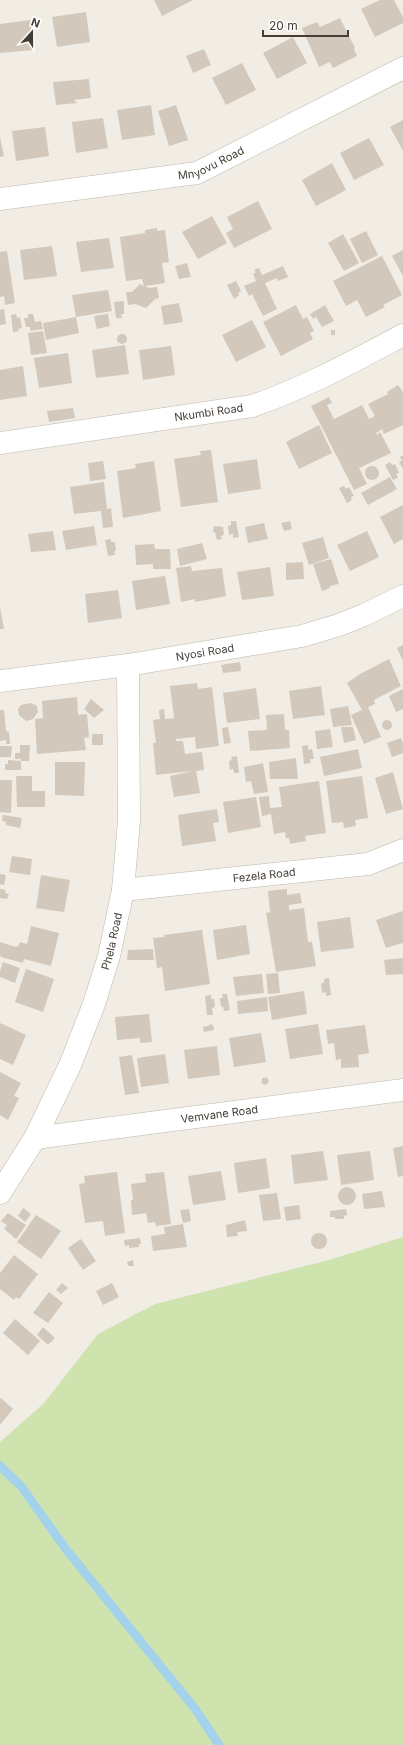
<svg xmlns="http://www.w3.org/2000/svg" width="403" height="1745" font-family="Inter,sans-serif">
  <rect width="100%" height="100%" fill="#f1ede5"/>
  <path fill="#cfe3af" d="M 403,1237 L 403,1745 L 0,1745 L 0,1442 L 44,1403 L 98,1334 L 155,1304 L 329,1260 Z"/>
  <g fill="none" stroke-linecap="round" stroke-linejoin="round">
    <path stroke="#a4d2eb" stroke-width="9" d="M 0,1466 L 21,1486 L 65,1548 L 196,1710 L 219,1745"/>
  </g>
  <g fill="#d2c8bb">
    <path d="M 154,0 L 193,0 L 162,16 Z"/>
    <path d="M 380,0 L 394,0 L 403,17 L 403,23 L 375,37 L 361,9 Z"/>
    <path d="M 86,12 L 90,42 L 57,47 L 52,17 Z"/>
    <path d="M 340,18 L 355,48 L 354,49 L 357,56 L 333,68 L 330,62 L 319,67 L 302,28 L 317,22 L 320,27 Z"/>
    <path d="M 30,20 L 34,50 L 0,53 L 0,24 Z"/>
    <path d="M 293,37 L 307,63 L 277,79 L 263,53 Z"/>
    <path d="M 204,49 L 211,65 L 193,73 L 186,56 Z"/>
    <path d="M 242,63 L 256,90 L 226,105 L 212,78 Z"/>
    <path d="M 89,79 L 91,98 L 74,100 L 77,103 L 56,105 L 53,82 Z"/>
    <path d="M 151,105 L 155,135 L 122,140 L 117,110 Z"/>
    <path d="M 176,105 L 188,140 L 169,146 L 158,111 Z"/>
    <path d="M 103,118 L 108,148 L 76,153 L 72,122 Z"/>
    <path d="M 403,120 L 403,151 L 390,127 Z"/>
    <path d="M 45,127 L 49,156 L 16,161 L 12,131 Z"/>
    <path d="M 0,137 L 4,156 L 0,157 Z"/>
    <path d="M 369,138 L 384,165 L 354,180 L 340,153 Z"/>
    <path d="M 332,163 L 346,190 L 316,206 L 302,180 Z"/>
    <path d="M 258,201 L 272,229 L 234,248 L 226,233 L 233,229 L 227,217 Z"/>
    <path d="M 212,216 L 227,243 L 198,259 L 182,232 Z"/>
    <path d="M 157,228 L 157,231 L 165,230 L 169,262 L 162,263 L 165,283 L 145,286 L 149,288 L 157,287 L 159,298 L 155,299 L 146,308 L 135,304 L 128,305 L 126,292 L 132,292 L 140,284 L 144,286 L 142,279 L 126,281 L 120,237 L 145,233 L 145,230 Z"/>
    <path d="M 366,231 L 378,255 L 362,263 L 350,239 Z"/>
    <path d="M 343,234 L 359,263 L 344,271 L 328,243 Z"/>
    <path d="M 109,238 L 114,268 L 81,272 L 76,242 Z"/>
    <path d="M 52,246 L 57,276 L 24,280 L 20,250 Z"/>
    <path d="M 403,250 L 403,276 L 392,256 Z"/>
    <path d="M 7,251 L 15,303 L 5,305 L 4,296 L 0,297 L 0,252 Z"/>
    <path d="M 382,256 L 402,295 L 383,305 L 385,307 L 366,317 L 357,300 L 346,306 L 333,281 Z"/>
    <path d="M 187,263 L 191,277 L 179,279 L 175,266 Z"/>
    <path d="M 283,266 L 288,277 L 278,281 L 277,278 L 265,283 L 277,309 L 263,316 L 252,294 L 249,296 L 244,286 L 256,281 L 253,274 L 256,272 L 254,270 L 259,268 L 262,275 Z"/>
    <path d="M 236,281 L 241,291 L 238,293 L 239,295 L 234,299 L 227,285 Z"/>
    <path d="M 108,290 L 112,311 L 76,317 L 72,295 Z"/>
    <path d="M 124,301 L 124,314 L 121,314 L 122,318 L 116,318 L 114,302 Z"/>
    <path d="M 179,303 L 183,322 L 164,325 L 161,306 Z"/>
    <path d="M 296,305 L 303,319 L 307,317 L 314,331 L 310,333 L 313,339 L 281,356 L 263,322 Z"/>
    <path d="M 325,305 L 334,321 L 322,327 L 316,317 L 313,319 L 310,314 Z"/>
    <path d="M 4,309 L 6,324 L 0,325 L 0,310 Z"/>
    <path d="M 16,314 L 17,318 L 20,317 L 22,328 L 18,329 L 19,331 L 13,332 L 11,315 Z"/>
    <path d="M 28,314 L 33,314 L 35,322 L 41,321 L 43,329 L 30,331 L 30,327 L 26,327 L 24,318 L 28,318 Z"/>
    <path d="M 108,314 L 110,326 L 97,329 L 94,316 Z"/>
    <path d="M 76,317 L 79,333 L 46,340 L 43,323 Z"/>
    <path d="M 252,320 L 266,347 L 236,362 L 222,335 Z"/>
    <rect x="331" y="330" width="4" height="5"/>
    <path d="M 43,331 L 47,353 L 31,355 L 28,333 Z"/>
    <circle cx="122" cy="339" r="5"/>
    <path d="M 125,345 L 129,374 L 96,378 L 92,350 Z"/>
    <path d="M 171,346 L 175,375 L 143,380 L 139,350 Z"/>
    <path d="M 68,353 L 72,383 L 39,388 L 34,358 Z"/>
    <path d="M 23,366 L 27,396 L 0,400 L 0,370 Z"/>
    <path d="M 398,385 L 403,392 L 403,425 L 384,434 L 382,429 L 376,433 L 377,435 L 380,432 L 391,453 L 359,468 L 367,484 L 354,490 L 311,406 L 329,397 L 332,403 L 327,405 L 334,419 L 362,405 L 369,419 L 375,416 L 368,404 L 388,394 L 387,392 Z"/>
    <path d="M 73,408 L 75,418 L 49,422 L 47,411 Z"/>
    <path d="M 319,425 L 332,453 L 299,469 L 286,442 Z"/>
    <path d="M 211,450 L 218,502 L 181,507 L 174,459 L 201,455 L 200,451 Z"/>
    <path d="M 403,455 L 403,469 L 399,462 L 402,461 L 400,457 Z"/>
    <path d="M 257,459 L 261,489 L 228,494 L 223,464 Z"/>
    <path d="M 103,461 L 106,479 L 90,481 L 88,463 Z"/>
    <path d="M 154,461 L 161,511 L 123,518 L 117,471 L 136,468 L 135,464 Z"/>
    <path d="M 390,462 L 392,465 L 395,464 L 399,473 L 396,474 L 398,478 L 393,480 L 385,465 Z"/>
    <circle cx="372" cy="473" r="7"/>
    <path d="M 390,477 L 397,489 L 368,505 L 361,493 Z"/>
    <path d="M 104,482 L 107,509 L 111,508 L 113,527 L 103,528 L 101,511 L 74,514 L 70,487 Z"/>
    <path d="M 344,486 L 346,489 L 349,487 L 354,496 L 351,497 L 352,500 L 347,503 L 339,488 Z"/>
    <path d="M 403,505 L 403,539 L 394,544 L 380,517 Z"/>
    <path d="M 231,521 L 236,521 L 239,537 L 233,538 L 233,534 L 229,535 L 228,526 L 231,525 Z"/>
    <path d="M 290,521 L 292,529 L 284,531 L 281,523 Z"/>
    <path d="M 264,523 L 268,539 L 248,543 L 245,527 Z"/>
    <path d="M 94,526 L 97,545 L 66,550 L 62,531 Z"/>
    <path d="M 214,526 L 223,527 L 224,535 L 221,536 L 222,539 L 217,540 L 215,532 L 213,532 Z"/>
    <path d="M 53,531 L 56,550 L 31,552 L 28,534 Z"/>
    <path d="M 367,531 L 379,557 L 350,571 L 337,545 Z"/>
    <path d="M 323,537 L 329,558 L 309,565 L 302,543 Z"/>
    <path d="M 111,539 L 111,542 L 115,542 L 116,551 L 114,551 L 115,555 L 108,556 L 105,540 Z"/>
    <path d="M 202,543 L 207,559 L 180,566 L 177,549 Z"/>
    <path d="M 154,544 L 155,549 L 170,549 L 171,569 L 153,569 L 153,564 L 136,565 L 135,545 Z"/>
    <path d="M 331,559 L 339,584 L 330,586 L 330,588 L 322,591 L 313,564 Z"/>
    <path d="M 303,562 L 304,579 L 286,580 L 286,563 Z"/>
    <path d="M 191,566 L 192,571 L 222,568 L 226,596 L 195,602 L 195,599 L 181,602 L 176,568 Z"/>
    <path d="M 270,567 L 274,596 L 242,600 L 237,572 Z"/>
    <path d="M 165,576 L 170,604 L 136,610 L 132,581 Z"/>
    <path d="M 118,590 L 122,618 L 88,623 L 85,594 Z"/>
    <path d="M 0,607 L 4,629 L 0,629 Z"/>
    <path d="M 403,645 L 403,661 L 397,648 Z"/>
    <path d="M 389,659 L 401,686 L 374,700 L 375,704 L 368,707 L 381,737 L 364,744 L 351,715 L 362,710 L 347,683 L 360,674 Z"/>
    <path d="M 240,662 L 241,671 L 223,673 L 221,665 Z"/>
    <path d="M 197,683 L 198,689 L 212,687 L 219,746 L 196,749 L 195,737 L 176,739 L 176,741 L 183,741 L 185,754 L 202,752 L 204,770 L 196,771 L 200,793 L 174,797 L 170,776 L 193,771 L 156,775 L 153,743 L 156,743 L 153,720 L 160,719 L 159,710 L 164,709 L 165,719 L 174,718 L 170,686 Z"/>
    <path d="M 321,686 L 325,715 L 293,719 L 289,691 Z"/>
    <path d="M 256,688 L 260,719 L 227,723 L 223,693 Z"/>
    <path d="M 403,689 L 403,709 L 396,712 L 389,696 Z"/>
    <path d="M 77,697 L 78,715 L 87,714 L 89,737 L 84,738 L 86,750 L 37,754 L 35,719 L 43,718 L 42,701 Z"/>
    <path d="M 91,699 L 104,710 L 94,718 L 84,709 Z"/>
    <path d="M 31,703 L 37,706 L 38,712 L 33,719 L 26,721 L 19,715 L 18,709 L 21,705 Z"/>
    <path d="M 348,706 L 352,725 L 333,727 L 330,709 Z"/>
    <path d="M 0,710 L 4,710 L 6,731 L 9,732 L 10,744 L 6,744 L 6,740 L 0,741 Z"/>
    <path d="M 284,714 L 285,730 L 289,730 L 290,748 L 250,751 L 248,731 L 267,730 L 266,715 Z"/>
    <circle cx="387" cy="725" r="5"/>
    <path d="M 228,727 L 231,743 L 224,744 L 222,728 Z"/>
    <path d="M 341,727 L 353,727 L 356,740 L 344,743 Z"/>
    <path d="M 330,729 L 333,747 L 317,749 L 315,731 Z"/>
    <rect x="92" y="734" width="11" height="11"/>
    <path d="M 401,738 L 403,743 L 403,753 L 392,757 L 387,743 Z"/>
    <path d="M 20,745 L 30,745 L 29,761 L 21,761 L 21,759 L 15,759 L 15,753 L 20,753 Z"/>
    <path d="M 308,745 L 308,750 L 312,749 L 314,759 L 310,759 L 311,763 L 304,764 L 302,746 Z"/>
    <path d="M 0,746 L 12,746 L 11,757 L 0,757 Z"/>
    <path d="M 358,749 L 362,768 L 324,776 L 320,757 Z"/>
    <path d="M 237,756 L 239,773 L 234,773 L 233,769 L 230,770 L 229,761 L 232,760 L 231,757 Z"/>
    <path d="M 296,758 L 298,779 L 270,779 L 269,762 Z"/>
    <path d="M 8,760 L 21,761 L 21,770 L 5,770 L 5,764 L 8,764 Z"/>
    <path d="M 55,762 L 85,762 L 84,796 L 55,795 Z"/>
    <path d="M 263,763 L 268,792 L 254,794 L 251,781 L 246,782 L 244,767 Z"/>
    <path d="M 393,772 L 403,809 L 386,814 L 375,778 Z"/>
    <path d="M 16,776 L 32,776 L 32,791 L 45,791 L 45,807 L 17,807 Z"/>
    <path d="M 362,776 L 368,818 L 355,820 L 356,826 L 344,828 L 343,822 L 332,823 L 326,781 Z"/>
    <path d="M 0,780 L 12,780 L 11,813 L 0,812 Z"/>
    <path d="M 319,781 L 326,833 L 305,836 L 306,841 L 290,844 L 289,838 L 286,838 L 285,832 L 274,834 L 271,814 L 262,816 L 259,797 L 269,796 L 270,808 L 282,807 L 279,787 Z"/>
    <path d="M 256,797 L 261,827 L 228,833 L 223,802 Z"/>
    <path d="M 217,809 L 219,822 L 213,823 L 216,841 L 182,846 L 178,815 Z"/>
    <path d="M 3,815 L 22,818 L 20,828 L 6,825 L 6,822 L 2,821 Z"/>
    <path d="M 12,856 L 32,859 L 30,875 L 9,872 Z"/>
    <path d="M 0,874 L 6,875 L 4,885 L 0,884 Z"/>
    <path d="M 41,875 L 70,880 L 64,912 L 36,908 Z"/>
    <path d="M 0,889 L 6,890 L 5,893 L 9,894 L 7,899 L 0,898 Z"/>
    <path d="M 287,889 L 287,895 L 300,893 L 302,903 L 289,905 L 289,910 L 304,908 L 308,942 L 312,942 L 316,966 L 276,972 L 266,913 L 270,912 L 268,891 Z"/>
    <path d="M 403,911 L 403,943 L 386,948 L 376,920 Z"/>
    <path d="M 350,917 L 354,948 L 321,952 L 317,922 Z"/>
    <path d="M 246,925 L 250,954 L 217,960 L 213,930 Z"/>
    <path d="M 31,926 L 59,933 L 51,966 L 24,959 L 23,963 L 1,957 L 0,955 L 0,942 L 16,947 L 16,946 L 18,947 L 20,942 L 27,944 Z"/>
    <path d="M 202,930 L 210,984 L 165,991 L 162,967 L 157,968 L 153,938 L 165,937 L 164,935 Z"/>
    <path d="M 153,949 L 154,960 L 127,960 L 128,950 Z"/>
    <path d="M 403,958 L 403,974 L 386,975 L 384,960 Z"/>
    <path d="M 3,962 L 20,968 L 15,983 L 0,977 L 0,971 Z"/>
    <path d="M 26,969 L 54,979 L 43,1012 L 15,1002 Z"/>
    <path d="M 278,973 L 280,993 L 268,994 L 266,974 Z"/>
    <path d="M 262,974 L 264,993 L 236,996 L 233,977 Z"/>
    <path d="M 329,978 L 331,995 L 326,996 L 326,992 L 322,993 L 321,983 L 324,983 L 324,979 Z"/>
    <path d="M 304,991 L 307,1014 L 272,1020 L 268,997 Z"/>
    <path d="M 222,994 L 227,994 L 230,1010 L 224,1011 L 223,1006 L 221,1007 L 220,998 L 223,998 Z"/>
    <path d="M 211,995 L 211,999 L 214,999 L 215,1007 L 212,1008 L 213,1015 L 207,1015 L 205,996 Z"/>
    <path d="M 267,997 L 268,1011 L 238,1014 L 237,1001 Z"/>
    <path d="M 149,1014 L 152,1042 L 140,1043 L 140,1038 L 117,1040 L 115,1017 Z"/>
    <path d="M 0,1023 L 26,1035 L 13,1065 L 0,1059 Z"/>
    <path d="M 209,1024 L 213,1025 L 214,1030 L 204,1032 L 203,1027 L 209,1026 Z"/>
    <path d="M 318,1024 L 323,1054 L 290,1059 L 285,1029 Z"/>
    <path d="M 365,1025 L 369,1053 L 358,1055 L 359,1067 L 341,1068 L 341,1059 L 336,1060 L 334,1043 L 328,1044 L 326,1030 Z"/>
    <path d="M 261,1033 L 266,1062 L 234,1067 L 229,1038 Z"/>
    <path d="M 217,1046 L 220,1075 L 188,1079 L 184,1050 Z"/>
    <path d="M 165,1054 L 169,1083 L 141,1087 L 137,1058 Z"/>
    <path d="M 132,1055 L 139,1093 L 125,1095 L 119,1057 Z"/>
    <path d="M 0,1072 L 21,1083 L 14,1096 L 19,1098 L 8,1120 L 0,1115 Z"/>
    <circle cx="265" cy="1081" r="3.5"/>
    <path d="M 403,1146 L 403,1176 L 398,1177 L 393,1148 Z"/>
    <path d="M 323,1151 L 328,1180 L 294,1184 L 291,1155 Z"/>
    <path d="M 370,1151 L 374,1180 L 341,1185 L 337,1155 Z"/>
    <path d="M 266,1158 L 270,1188 L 238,1193 L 234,1163 Z"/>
    <path d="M 221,1171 L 226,1200 L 193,1205 L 188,1176 Z"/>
    <path d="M 117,1172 L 125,1233 L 105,1236 L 103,1221 L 85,1223 L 79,1184 L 85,1183 L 84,1176 Z"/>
    <path d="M 164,1172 L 171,1224 L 156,1226 L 155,1222 L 148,1223 L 146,1213 L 132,1215 L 131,1200 L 133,1200 L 131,1184 L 146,1182 L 145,1174 Z"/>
    <circle cx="347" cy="1196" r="9"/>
    <path d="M 382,1191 L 385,1207 L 364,1209 L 362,1194 Z"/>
    <path d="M 277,1193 L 281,1219 L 263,1221 L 259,1195 Z"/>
    <path d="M 299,1205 L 301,1219 L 286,1221 L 284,1207 Z"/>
    <path d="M 23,1208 L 31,1214 L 25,1222 L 18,1216 Z"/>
    <path d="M 189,1209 L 191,1221 L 183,1223 L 180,1210 Z"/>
    <path d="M 346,1209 L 347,1215 L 344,1216 L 344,1219 L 335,1219 L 335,1217 L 330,1217 L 330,1211 Z"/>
    <path d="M 8,1213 L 26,1225 L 16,1239 L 4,1229 L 7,1225 L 1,1221 Z"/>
    <path d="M 36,1215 L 61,1231 L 41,1259 L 17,1242 Z"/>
    <path d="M 245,1220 L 247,1231 L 237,1232 L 238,1236 L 227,1237 L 226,1225 Z"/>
    <path d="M 183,1224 L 187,1247 L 153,1251 L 151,1236 L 165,1234 L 164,1227 Z"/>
    <circle cx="319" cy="1241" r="8"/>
    <path d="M 140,1238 L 141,1244 L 139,1244 L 139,1247 L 129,1248 L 129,1245 L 125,1246 L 124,1240 Z"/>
    <path d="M 81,1239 L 96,1261 L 83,1270 L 68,1248 Z"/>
    <path d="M 14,1255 L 38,1274 L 19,1299 L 16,1297 L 14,1300 L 0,1289 L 0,1273 Z"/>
    <path d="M 133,1260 L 134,1266 L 128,1266 L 127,1262 Z"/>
    <path d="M 62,1283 L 68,1288 L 61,1294 L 56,1290 Z"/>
    <path d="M 112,1283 L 119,1297 L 103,1305 L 96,1291 Z"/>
    <path d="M 49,1292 L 63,1303 L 48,1323 L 33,1313 Z"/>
    <path d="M 15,1319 L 40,1341 L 28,1355 L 3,1333 Z"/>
    <path d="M 43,1327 L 55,1338 L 48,1345 L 37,1335 Z"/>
    <path d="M 1,1398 L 13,1409 L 0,1425 L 0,1399 Z"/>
  </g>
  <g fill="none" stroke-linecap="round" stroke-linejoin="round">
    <defs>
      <g id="minor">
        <path id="s1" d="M 0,199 L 197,173 L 403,68"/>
        <path id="s2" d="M 0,443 L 252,406 C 305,388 354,361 403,335"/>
        <path id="s3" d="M 0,681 L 128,665 L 302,636 L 339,625 L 364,615 L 403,596"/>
        <path id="s4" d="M 123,890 L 368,864 L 403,850"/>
        <path id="s5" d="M 35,1138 L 403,1090"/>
        <path id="s6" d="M 0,1193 L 35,1138 L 71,1063 L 94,1004 L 109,956 L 123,890 L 129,821 L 128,665"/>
      </g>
    </defs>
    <use href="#minor" stroke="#bfb7ab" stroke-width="23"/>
    <use href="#minor" stroke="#fff" stroke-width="22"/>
  </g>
  <g text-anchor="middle" stroke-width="4" stroke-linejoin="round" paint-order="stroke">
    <g font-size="11" fill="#433d35" stroke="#fff">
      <text dy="4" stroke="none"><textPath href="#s1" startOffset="215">Mnyovu Road</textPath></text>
      <text dy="4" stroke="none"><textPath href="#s2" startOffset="211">Nkumbi Road</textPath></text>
      <text dy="4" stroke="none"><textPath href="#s3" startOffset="207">Nyosi Road</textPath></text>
      <text dy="4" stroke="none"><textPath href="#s4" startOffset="142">Fezela Road</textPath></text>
      <text dy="4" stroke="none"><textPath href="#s6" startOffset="277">Phela Road</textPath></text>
      <text dy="4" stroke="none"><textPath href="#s5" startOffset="186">Vemvane Road</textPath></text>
    </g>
  </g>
  <g transform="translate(32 32) rotate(21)" stroke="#ffffff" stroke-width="3" paint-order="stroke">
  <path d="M0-3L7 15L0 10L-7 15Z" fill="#433d35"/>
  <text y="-6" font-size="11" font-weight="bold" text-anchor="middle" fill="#433d35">N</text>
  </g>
  <path d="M263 30v6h85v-6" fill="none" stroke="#433d35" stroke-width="2"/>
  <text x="269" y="30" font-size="12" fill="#433d35" stroke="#ffffff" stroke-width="3" paint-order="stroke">20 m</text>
</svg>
